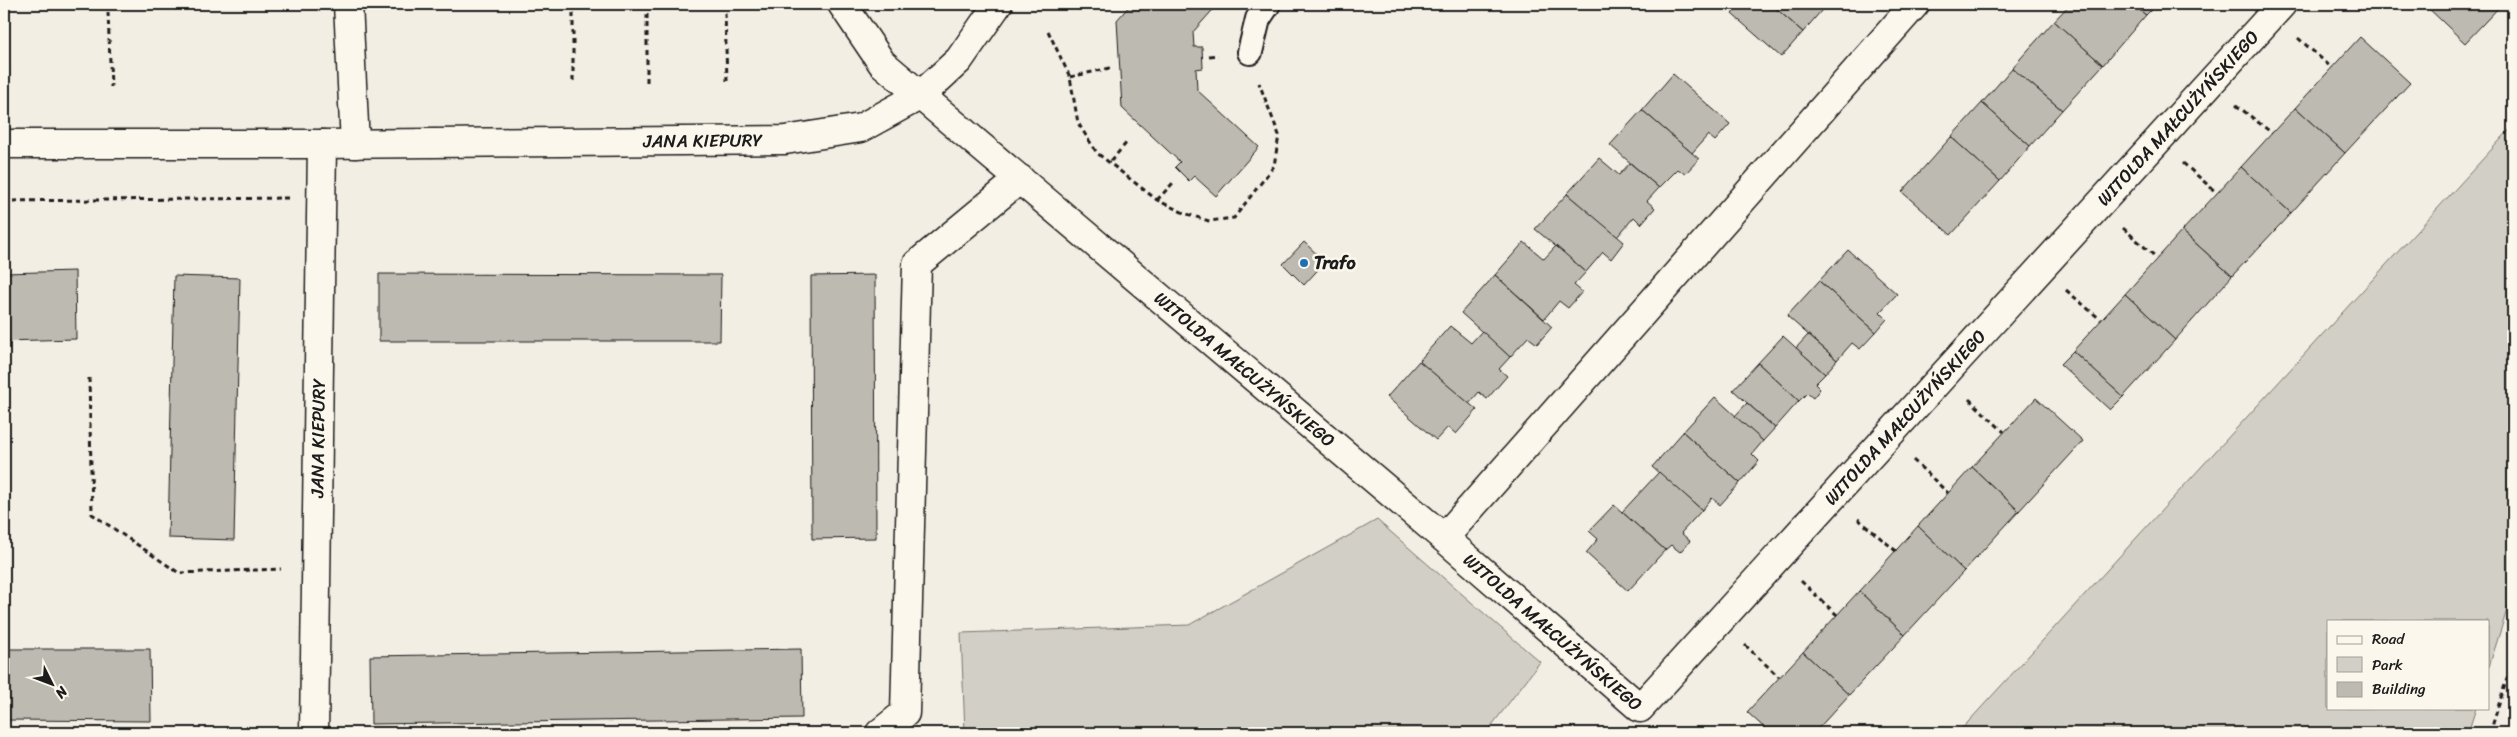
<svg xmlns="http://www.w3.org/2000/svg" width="2517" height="737" font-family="Sriracha,sans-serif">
  <rect width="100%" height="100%" fill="#f2eee4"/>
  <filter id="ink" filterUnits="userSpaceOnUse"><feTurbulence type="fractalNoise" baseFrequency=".02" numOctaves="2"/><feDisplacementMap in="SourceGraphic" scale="10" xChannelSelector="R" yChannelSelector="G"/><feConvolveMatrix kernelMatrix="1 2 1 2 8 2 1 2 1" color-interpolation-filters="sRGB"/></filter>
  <g filter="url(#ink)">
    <g fill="#d2cfc6" stroke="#777671">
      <path d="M 2513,126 L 2513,591 L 2488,670 L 2488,621 L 2328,621 L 2328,708 L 2476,708 L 2468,733 L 1958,733 Z"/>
      <path d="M 1377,520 L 1540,662 L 1486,733 L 965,733 L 961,633 L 1189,625 Z"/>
    </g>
    <g fill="#bdbab1" stroke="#1c1c1c">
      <path d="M 1131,4 L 1218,4 L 1193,32 L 1194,47 L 1202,47 L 1203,68 L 1196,69 L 1197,90 L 1259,147 L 1216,196 L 1194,176 L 1189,181 L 1175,167 L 1180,162 L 1122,108 L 1117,20 Z"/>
      <path d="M 1740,4 L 1771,4 L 1803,32 L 1781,57 L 1732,14 Z"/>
      <path d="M 1771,4 L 1827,4 L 1803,32 Z"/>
      <path d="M 2070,4 L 2132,4 L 2146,15 L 2103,65 L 2054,21 Z"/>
      <path d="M 2132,4 L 2157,4 L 2146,15 Z"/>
      <path d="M 2424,4 L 2502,4 L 2465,43 Z"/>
      <path d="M 2054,21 L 2103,65 L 2062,110 L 2012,68 Z"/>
      <path d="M 2360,37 L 2410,83 L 2345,153 L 2295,108 Z"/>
      <path d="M 2012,68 L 2062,110 L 2030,146 L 1982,103 Z"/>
      <path d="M 1673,74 L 1730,124 L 1715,141 L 1708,135 L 1692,153 L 1642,110 Z"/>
      <path d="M 1982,103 L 2030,146 L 2000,181 L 1951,137 Z"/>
      <path d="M 2295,108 L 2345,153 L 2291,213 L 2241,167 Z"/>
      <path d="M 1642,110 L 1699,159 L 1685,174 L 1678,169 L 1659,188 L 1610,145 Z"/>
      <path d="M 1951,137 L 2000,181 L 1951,235 L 1902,192 Z"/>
      <path d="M 1599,158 L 1619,175 L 1630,163 L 1659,188 L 1647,201 L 1655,208 L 1641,224 L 1634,217 L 1617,237 L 1567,194 Z"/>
      <path d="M 2241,167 L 2291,213 L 2232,276 L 2182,231 Z"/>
      <path d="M 1567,194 L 1624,242 L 1611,259 L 1603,252 L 1586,272 L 1535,229 Z"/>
      <path d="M 2182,231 L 2232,276 L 2175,340 L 2125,294 Z"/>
      <path d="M 1304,242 L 1325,262 L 1304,285 L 1283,264 Z"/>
      <path d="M 1524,242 L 1544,259 L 1556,246 L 1586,272 L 1574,285 L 1582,292 L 1568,308 L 1559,301 L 1544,319 L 1495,275 Z"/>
      <path d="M 1848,250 L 1897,294 L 1880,312 L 1887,319 L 1876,332 L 1819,281 Z"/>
      <path d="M 75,271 L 76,339 L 4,341 L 4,273 Z"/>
      <path d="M 379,274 L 721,275 L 720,341 L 379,341 Z"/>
      <path d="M 875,275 L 876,538 L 812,539 L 811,276 Z"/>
      <path d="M 1495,275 L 1552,327 L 1537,344 L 1528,337 L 1510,357 L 1461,313 Z"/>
      <path d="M 174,276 L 240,278 L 234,540 L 168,538 Z"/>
      <path d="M 1819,281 L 1876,332 L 1860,349 L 1852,343 L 1837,360 L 1787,316 Z"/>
      <path d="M 2125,294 L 2175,340 L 2123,397 L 2073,351 Z"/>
      <path d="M 1450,326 L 1471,343 L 1482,331 L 1510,357 L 1499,369 L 1507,376 L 1487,399 L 1479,392 L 1469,404 L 1419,361 Z"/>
      <path d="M 1808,335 L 1837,360 L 1825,374 L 1796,348 Z"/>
      <path d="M 1783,336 L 1825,374 L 1815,384 L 1820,389 L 1813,398 L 1807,393 L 1799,401 L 1758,363 Z"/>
      <path d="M 2073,351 L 2123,397 L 2110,410 L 2060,364 Z"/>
      <path d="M 1419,361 L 1477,410 L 1456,434 L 1448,427 L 1436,440 L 1387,397 Z"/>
      <path d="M 1758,363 L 1799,401 L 1775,428 L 1733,390 Z"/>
      <path d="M 1715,397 L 1763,441 L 1752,454 L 1759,461 L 1740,483 L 1683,432 Z"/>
      <path d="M 2036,398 L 2083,441 L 2019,511 L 1972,467 Z"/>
      <path d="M 1747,403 L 1775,428 L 1763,441 L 1735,416 Z"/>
      <path d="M 1683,432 L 1740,483 L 1720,505 L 1712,498 L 1702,510 L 1652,467 Z"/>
      <path d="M 1972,467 L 2019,511 L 1964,571 L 1918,526 Z"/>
      <path d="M 1659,472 L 1702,510 L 1681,533 L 1690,541 L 1680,552 L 1671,545 L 1665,550 L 1622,512 Z"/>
      <path d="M 1614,505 L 1665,550 L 1628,591 L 1586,553 L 1598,539 L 1589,531 Z"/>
      <path d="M 1918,526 L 1964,571 L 1905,635 L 1859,591 Z"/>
      <path d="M 1859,591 L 1905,635 L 1849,695 L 1803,652 Z"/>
      <path d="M 4,649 L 150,649 L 151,721 L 4,720 Z"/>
      <path d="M 801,649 L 802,718 L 371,724 L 370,656 Z"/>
      <path d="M 1803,652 L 1849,695 L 1814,733 L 1770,733 L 1747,712 Z"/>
    </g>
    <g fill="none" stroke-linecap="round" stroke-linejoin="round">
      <defs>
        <path id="lane" d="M 1250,52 L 1258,19 L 1268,4"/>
        <g id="street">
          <path d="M 348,4 L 355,144"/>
          <path id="s1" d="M 842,4 L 882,63 L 1444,538 L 1640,708 L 2282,4"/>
          <path id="s2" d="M 4,144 L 322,144 L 785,140 L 861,128 L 921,95 L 959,60 L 998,4"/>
          <path d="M 1444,538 L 1915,4"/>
          <path id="s3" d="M 314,733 L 322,144"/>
          <path d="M 880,733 L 905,713 L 917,264 L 1020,179"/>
        </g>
      </defs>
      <use href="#lane" stroke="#1c1c1c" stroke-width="28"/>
      <use href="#street" stroke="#1c1c1c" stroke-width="31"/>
      <g stroke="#1c1c1c" stroke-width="3" stroke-dasharray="5 4" stroke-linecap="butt">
        <path d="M 108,12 L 111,87"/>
        <path d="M 6,13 L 8,86"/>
        <path d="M 573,13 L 573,84"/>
        <path d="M 725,13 L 727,81"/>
        <path d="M 1048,31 L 1070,77 L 1078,123 L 1097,153 L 1157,200 L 1184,213 L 1209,221 L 1234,218 L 1274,166 L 1279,135 L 1259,83"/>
        <path d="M 2298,38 L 2332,68"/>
        <path d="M 1209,56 L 1218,55"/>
        <path d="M 1070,77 L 1110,68"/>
        <path d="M 647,82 L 647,11"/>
        <path d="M 2236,105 L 2272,133"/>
        <path d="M 1111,161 L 1128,141"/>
        <path d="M 2183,163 L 2217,193"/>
        <path d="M 1157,200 L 1173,183"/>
        <path d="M 4,201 L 288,198"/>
        <path d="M 2123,228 L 2157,258"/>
        <path d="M 2066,290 L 2101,320"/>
        <path d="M 89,378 L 92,514 L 179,573 L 281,569"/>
        <path d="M 1969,399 L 2004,432"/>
        <path d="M 1913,460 L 1948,493"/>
        <path d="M 1858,519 L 1896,551"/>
        <path d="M 1801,581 L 1837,615"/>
        <path d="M 1745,645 L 1779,677"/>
        <path d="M 2490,733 L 2513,659"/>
      </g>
      <use href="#lane" stroke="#fbf7ec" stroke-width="24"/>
      <use href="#street" stroke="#fbf7ec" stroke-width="28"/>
    </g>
  </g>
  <circle fill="#1f6fb2" stroke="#fbf7ec" stroke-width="2" cx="1304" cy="263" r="5"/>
  <g text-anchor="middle" stroke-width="5" stroke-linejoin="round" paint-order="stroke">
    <g font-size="18" fill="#1c1c1c" stroke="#fbf7ec">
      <text dy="6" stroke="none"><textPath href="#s1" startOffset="1865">WITOLDA MAŁCUŻYŃSKIEGO</textPath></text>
      <text dy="6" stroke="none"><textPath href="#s2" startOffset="699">JANA KIEPURY</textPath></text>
      <text dy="6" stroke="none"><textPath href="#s1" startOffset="546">WITOLDA MAŁCUŻYŃSKIEGO</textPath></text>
      <text dy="6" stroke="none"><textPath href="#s1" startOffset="1460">WITOLDA MAŁCUŻYŃSKIEGO</textPath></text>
      <text dy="6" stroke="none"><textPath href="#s3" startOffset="295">JANA KIEPURY</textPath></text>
      <text dy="6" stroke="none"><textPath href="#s1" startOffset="951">WITOLDA MAŁCUŻYŃSKIEGO</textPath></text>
    </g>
    <g font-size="18" font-weight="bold" fill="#1c1c1c" stroke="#fbf7ec" text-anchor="start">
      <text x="1314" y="269">Trafo</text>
    </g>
  </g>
  <rect width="2517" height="737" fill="none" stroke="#fbf7ec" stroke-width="20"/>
  <rect x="10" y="10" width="2497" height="717" fill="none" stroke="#1c1c1c" stroke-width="2" filter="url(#ink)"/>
  <rect x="2327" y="620" width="162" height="90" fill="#fbf7ec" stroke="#a29f99"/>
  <rect x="2337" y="636" width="25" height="8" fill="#fbf7ec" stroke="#a29f99"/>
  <text x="2372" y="644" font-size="15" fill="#1c1c1c">Road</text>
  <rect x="2337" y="657" width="25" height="15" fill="#d2cfc6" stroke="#a29f99"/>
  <text x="2372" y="670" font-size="15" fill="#1c1c1c">Park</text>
  <rect x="2337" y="682" width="25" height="15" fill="#bdbab1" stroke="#a29f99"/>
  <text x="2372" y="694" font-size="15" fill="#1c1c1c">Building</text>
  <g transform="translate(52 684) rotate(132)" stroke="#fbf7ec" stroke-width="4" paint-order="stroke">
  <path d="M0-4L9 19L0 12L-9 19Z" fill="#1c1c1c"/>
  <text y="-8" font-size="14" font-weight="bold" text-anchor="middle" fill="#1c1c1c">N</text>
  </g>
</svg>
